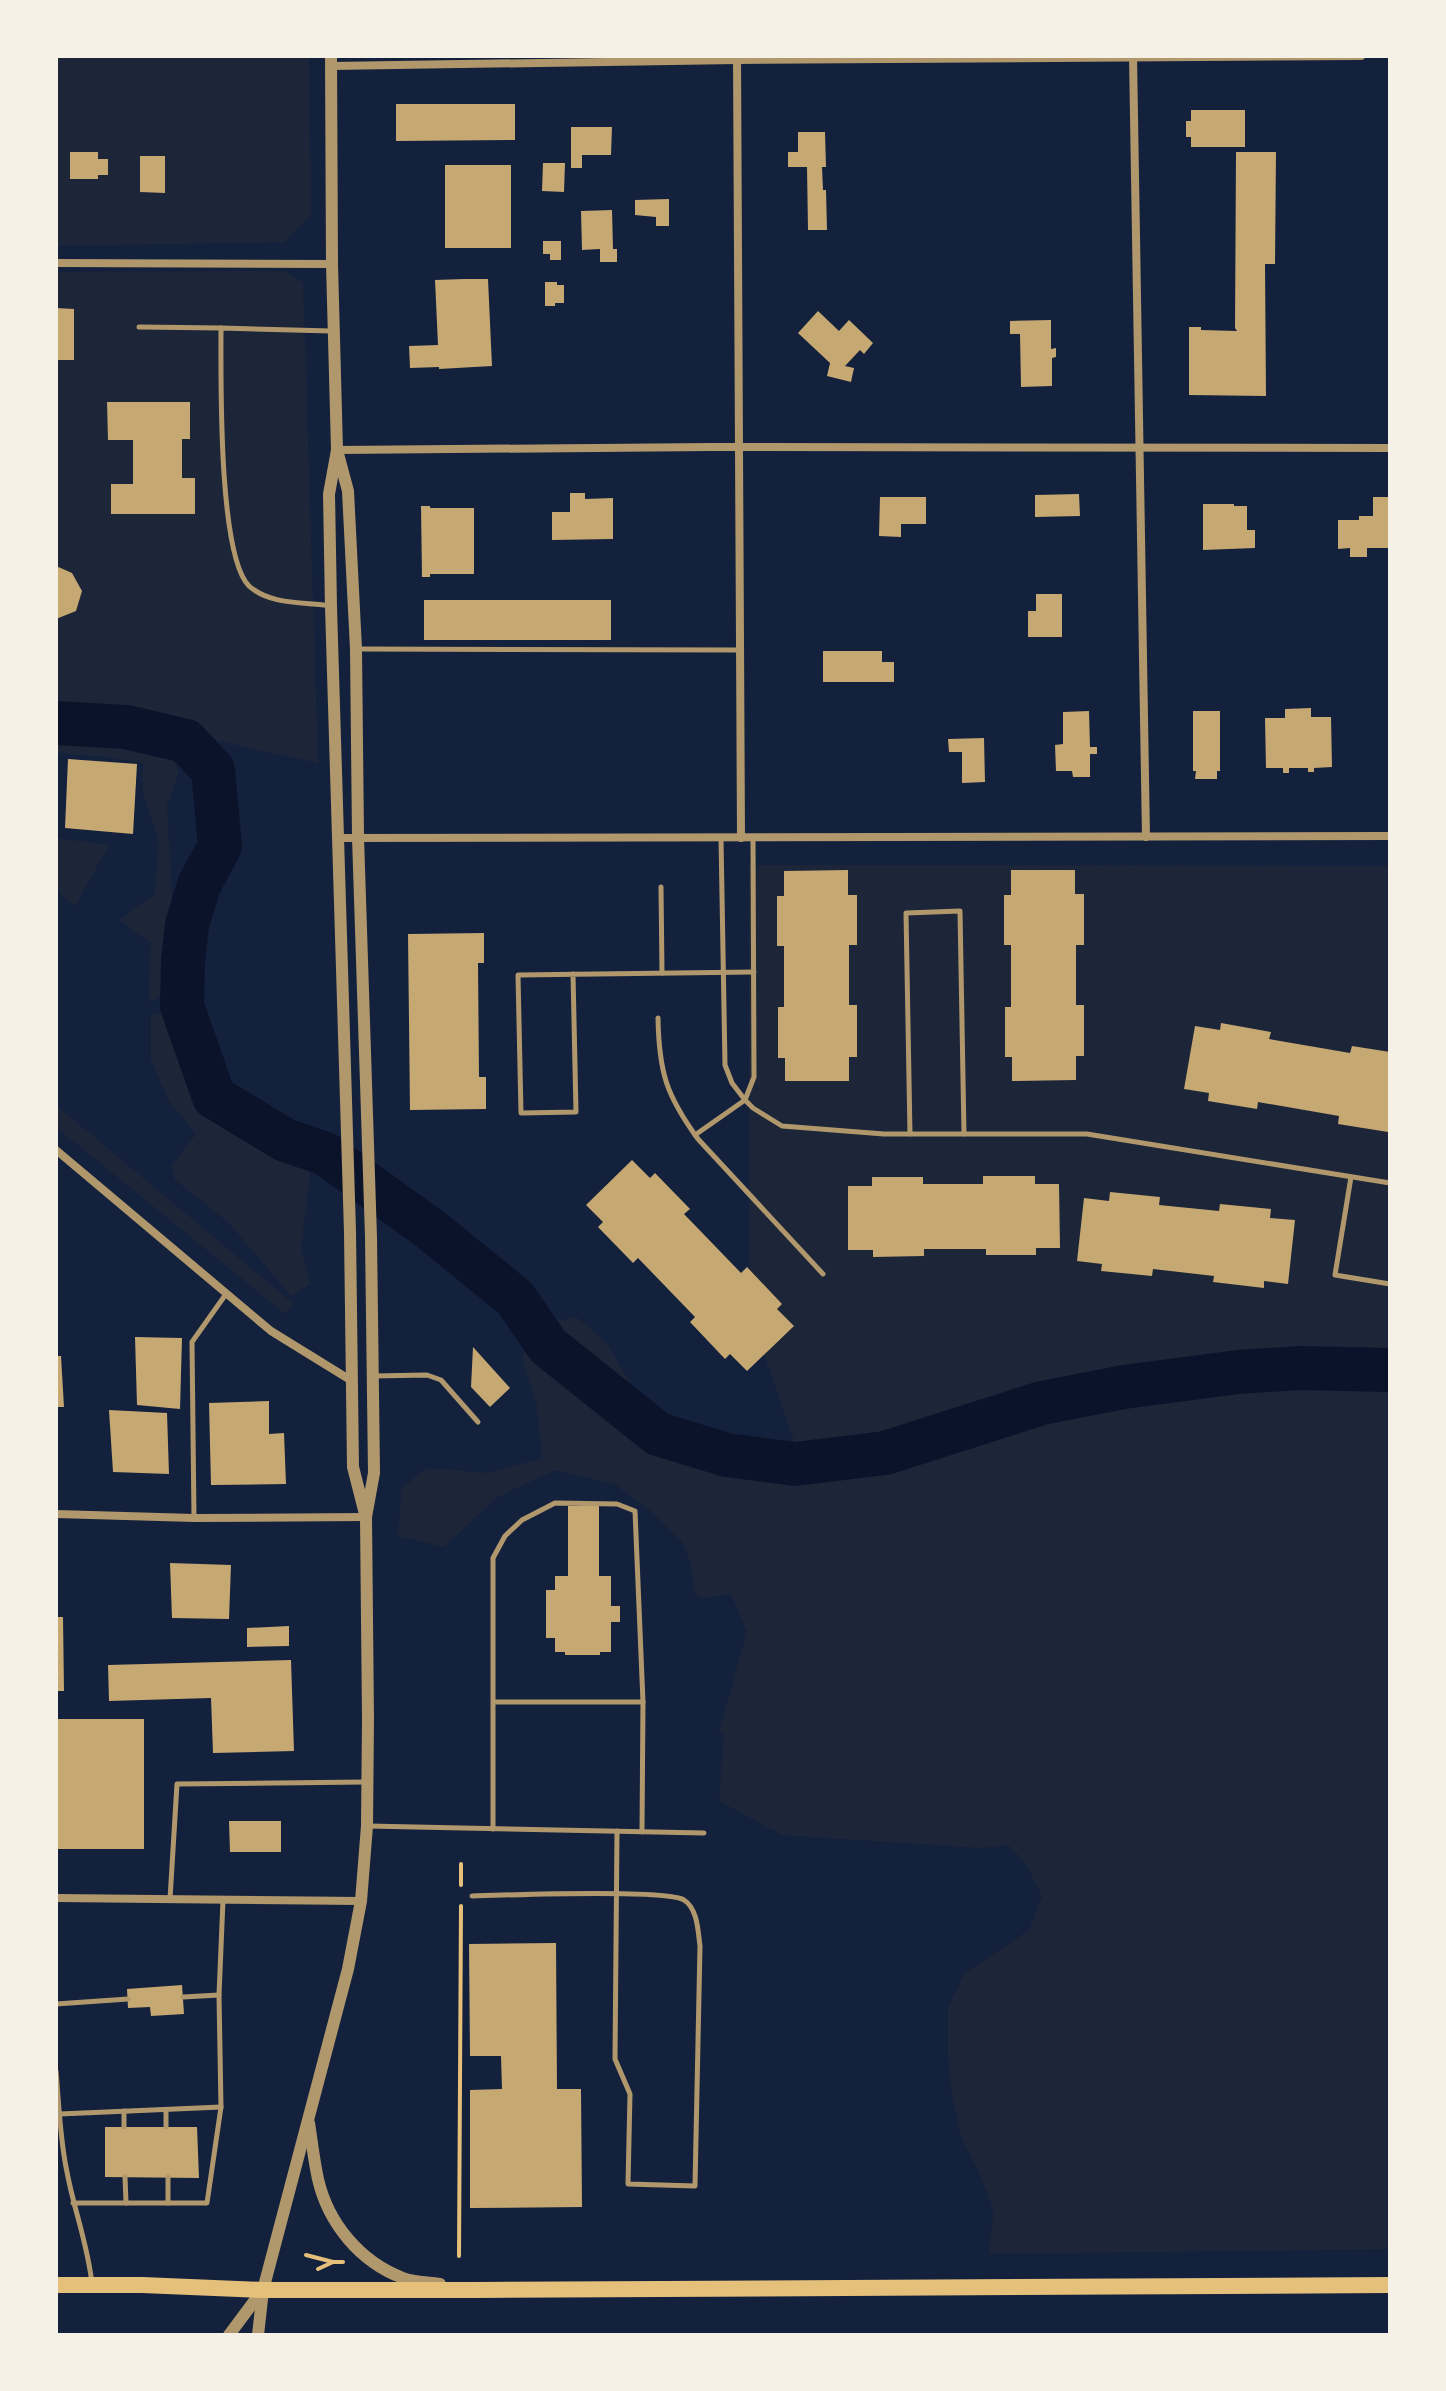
<svg xmlns="http://www.w3.org/2000/svg" width="1446" height="2391" font-family="'Source Serif 4',serif">
  <rect width="100%" height="100%" fill="#14213d"/>
  <g fill="#1d2539">
    <path d="M 56,56 L 309,56 L 311,216 L 284,242 L 56,246 Z"/>
    <path d="M 284,271 L 303,283 L 318,763 L 123,720 L 56,718 L 56,272 Z"/>
    <path d="M 56,730 L 96,732 L 169,749 L 179,773 L 167,805 L 172,898 L 170,931 L 171,989 L 149,1003 L 151,943 L 119,920 L 155,894 L 159,841 L 143,795 L 143,763 L 107,757 L 60,753 L 56,751 Z"/>
    <path d="M 56,838 L 109,845 L 75,906 L 56,891 Z"/>
    <path d="M 749,865 L 1390,866 L 1390,2249 L 989,2254 L 994,2207 L 992,2206 L 979,2172 L 961,2137 L 952,2094 L 948,2056 L 948,2008 L 965,1973 L 1029,1930 L 1042,1896 L 1024,1861 L 1008,1845 L 981,1848 L 782,1835 L 719,1801 L 724,1733 L 719,1733 L 747,1631 L 731,1594 L 703,1598 L 695,1595 L 691,1564 L 682,1542 L 650,1510 L 614,1484 L 555,1470 L 496,1498 L 444,1547 L 398,1536 L 402,1488 L 426,1468 L 489,1473 L 542,1458 L 537,1405 L 523,1361 L 527,1327 L 576,1317 L 605,1341 L 655,1423 L 693,1447 L 756,1456 L 794,1441 L 749,1311 Z"/>
    <path d="M 165,1012 L 176,1019 L 199,1078 L 220,1113 L 312,1160 L 301,1248 L 310,1284 L 291,1296 L 229,1223 L 175,1180 L 171,1166 L 196,1134 L 169,1101 L 151,1060 L 151,1016 Z"/>
    <path d="M 56,1105 L 294,1304 L 285,1314 L 56,1127 Z"/>
  </g>
  <g fill="none" stroke-linecap="round" stroke-linejoin="round">
    <path stroke="#0b132b" stroke-width="44" d="M 56,723 L 126,727 L 186,741 L 213,770 L 220,846 L 199,885 L 187,925 L 183,961 L 182,1006 L 214,1097 L 285,1140 L 326,1154 L 430,1229 L 515,1298 L 548,1346 L 658,1434 L 727,1455 L 795,1464 L 885,1453 L 1042,1403 L 1124,1387 L 1238,1372 L 1300,1368 L 1390,1370"/>
  </g>
  <g fill="#c6a872">
    <path d="M 396,104 L 515,104 L 515,140 L 396,141 Z"/>
    <path d="M 1191,110 L 1245,110 L 1245,147 L 1191,147 L 1191,137 L 1186,137 L 1186,121 L 1191,121 Z"/>
    <path d="M 571,127 L 612,127 L 611,155 L 582,155 L 582,168 L 571,168 Z"/>
    <path d="M 798,132 L 825,132 L 826,167 L 822,167 L 823,190 L 826,190 L 827,230 L 808,230 L 807,167 L 788,167 L 788,152 L 798,152 Z"/>
    <path d="M 70,152 L 98,152 L 98,159 L 108,159 L 108,175 L 98,175 L 98,179 L 70,179 Z"/>
    <path d="M 1236,152 L 1276,152 L 1275,264 L 1265,264 L 1266,396 L 1189,395 L 1189,327 L 1201,327 L 1201,330 L 1237,331 L 1235,328 Z"/>
    <path d="M 140,156 L 165,156 L 165,193 L 140,192 Z"/>
    <path d="M 543,163 L 565,163 L 564,192 L 542,191 Z"/>
    <rect x="445" y="165" width="66" height="83"/>
    <path d="M 669,199 L 669,226 L 656,226 L 656,217 L 635,215 L 635,200 Z"/>
    <path d="M 612,210 L 613,249 L 617,249 L 617,262 L 600,262 L 600,249 L 582,250 L 581,211 Z"/>
    <path d="M 543,241 L 561,241 L 561,260 L 550,260 L 550,254 L 543,254 Z"/>
    <path d="M 464,279 L 488,279 L 492,366 L 439,369 L 439,367 L 410,368 L 409,346 L 438,345 L 435,280 Z"/>
    <path d="M 545,282 L 557,282 L 557,285 L 564,285 L 564,303 L 555,303 L 555,306 L 545,306 Z"/>
    <path d="M 56,308 L 74,309 L 74,360 L 56,360 Z"/>
    <path d="M 818,311 L 839,331 L 849,320 L 873,343 L 864,354 L 860,350 L 845,366 L 854,368 L 851,382 L 827,376 L 830,363 L 798,333 Z"/>
    <path d="M 1051,320 L 1051,349 L 1056,348 L 1056,357 L 1052,358 L 1052,386 L 1021,387 L 1020,334 L 1010,334 L 1010,321 Z"/>
    <path d="M 107,402 L 190,402 L 190,439 L 182,439 L 182,478 L 195,478 L 195,514 L 111,514 L 111,484 L 133,484 L 133,440 L 108,440 Z"/>
    <path d="M 570,493 L 585,493 L 585,499 L 613,498 L 613,539 L 552,540 L 552,512 L 570,512 Z"/>
    <path d="M 1079,494 L 1080,516 L 1035,517 L 1035,495 Z"/>
    <path d="M 880,497 L 926,497 L 926,524 L 901,524 L 901,537 L 879,536 Z"/>
    <path d="M 1373,497 L 1390,497 L 1390,548 L 1367,548 L 1367,557 L 1350,557 L 1350,548 L 1338,549 L 1338,520 L 1359,520 L 1359,516 L 1373,516 Z"/>
    <path d="M 1203,504 L 1234,504 L 1234,506 L 1247,506 L 1247,530 L 1255,530 L 1255,548 L 1203,550 Z"/>
    <path d="M 421,506 L 430,506 L 430,508 L 474,508 L 474,574 L 430,574 L 430,577 L 422,577 Z"/>
    <path d="M 56,566 L 72,573 L 82,591 L 76,611 L 56,619 Z"/>
    <path d="M 1036,594 L 1062,594 L 1062,637 L 1028,637 L 1028,611 L 1036,611 Z"/>
    <rect x="424" y="600" width="187" height="40"/>
    <path d="M 823,651 L 882,651 L 882,662 L 894,662 L 894,682 L 823,682 Z"/>
    <path d="M 1311,708 L 1311,717 L 1331,717 L 1332,767 L 1314,768 L 1314,772 L 1308,772 L 1308,768 L 1289,768 L 1289,773 L 1283,773 L 1283,768 L 1266,768 L 1265,718 L 1285,718 L 1285,709 Z"/>
    <path d="M 1089,711 L 1090,747 L 1097,747 L 1097,754 L 1090,754 L 1090,777 L 1073,777 L 1072,771 L 1056,771 L 1055,745 L 1063,744 L 1063,712 Z"/>
    <path d="M 1193,711 L 1220,711 L 1220,771 L 1217,771 L 1217,779 L 1195,779 L 1196,771 L 1193,771 Z"/>
    <path d="M 984,738 L 985,782 L 962,783 L 962,752 L 949,752 L 948,739 Z"/>
    <path d="M 68,759 L 137,764 L 133,834 L 65,828 Z"/>
    <path d="M 848,870 L 848,895 L 857,895 L 857,945 L 849,945 L 849,1005 L 857,1005 L 857,1057 L 849,1057 L 849,1081 L 785,1081 L 785,1058 L 778,1058 L 778,1007 L 784,1007 L 784,946 L 777,946 L 777,896 L 784,896 L 784,871 Z"/>
    <path d="M 1011,870 L 1075,870 L 1075,894 L 1084,894 L 1084,945 L 1076,945 L 1076,1005 L 1084,1005 L 1084,1056 L 1076,1056 L 1076,1080 L 1012,1081 L 1012,1057 L 1005,1057 L 1005,1007 L 1011,1007 L 1011,945 L 1004,945 L 1004,895 L 1011,895 Z"/>
    <path d="M 484,933 L 484,963 L 478,963 L 479,1077 L 486,1077 L 486,1109 L 410,1110 L 408,934 Z"/>
    <path d="M 1221,1023 L 1271,1032 L 1269,1039 L 1350,1053 L 1352,1046 L 1390,1052 L 1390,1126 L 1388,1132 L 1338,1124 L 1339,1116 L 1258,1102 L 1257,1109 L 1208,1101 L 1209,1093 L 1184,1089 L 1195,1026 L 1220,1030 Z"/>
    <path d="M 632,1160 L 650,1178 L 655,1173 L 690,1209 L 684,1214 L 741,1273 L 747,1267 L 782,1304 L 777,1309 L 794,1326 L 747,1371 L 730,1354 L 725,1359 L 690,1322 L 695,1317 L 638,1258 L 633,1263 L 598,1227 L 603,1222 L 586,1205 Z"/>
    <path d="M 983,1176 L 1035,1176 L 1035,1184 L 1059,1184 L 1060,1248 L 1036,1248 L 1036,1255 L 986,1255 L 986,1249 L 924,1249 L 924,1256 L 873,1257 L 873,1250 L 848,1250 L 848,1186 L 872,1186 L 872,1177 L 923,1177 L 923,1184 L 983,1184 Z"/>
    <path d="M 1110,1192 L 1160,1197 L 1159,1205 L 1219,1211 L 1220,1204 L 1271,1209 L 1270,1218 L 1295,1220 L 1288,1284 L 1264,1281 L 1264,1288 L 1213,1282 L 1214,1276 L 1153,1269 L 1152,1276 L 1101,1271 L 1102,1264 L 1077,1261 L 1084,1198 L 1109,1201 Z"/>
    <path d="M 135,1337 L 182,1338 L 180,1409 L 137,1405 Z"/>
    <path d="M 473,1347 L 510,1388 L 490,1407 L 471,1387 Z"/>
    <path d="M 56,1356 L 61,1356 L 64,1407 L 56,1407 Z"/>
    <path d="M 269,1401 L 269,1434 L 284,1433 L 286,1484 L 211,1485 L 209,1403 Z"/>
    <path d="M 109,1410 L 167,1413 L 169,1474 L 113,1472 Z"/>
    <path d="M 568,1506 L 599,1506 L 599,1576 L 611,1576 L 611,1606 L 620,1606 L 620,1622 L 611,1622 L 611,1652 L 600,1652 L 600,1655 L 565,1655 L 565,1652 L 555,1652 L 555,1638 L 546,1638 L 546,1590 L 555,1590 L 555,1576 L 568,1576 Z"/>
    <path d="M 170,1563 L 231,1565 L 229,1619 L 172,1618 Z"/>
    <path d="M 56,1617 L 63,1617 L 64,1691 L 56,1691 Z"/>
    <path d="M 289,1626 L 289,1646 L 247,1647 L 247,1628 Z"/>
    <path d="M 291,1660 L 294,1751 L 213,1753 L 211,1698 L 109,1701 L 108,1665 Z"/>
    <rect x="56" y="1719" width="88" height="130"/>
    <path d="M 229,1821 L 281,1821 L 281,1852 L 230,1852 Z"/>
    <path d="M 556,1943 L 557,2089 L 581,2089 L 582,2207 L 470,2208 L 470,2090 L 502,2089 L 501,2056 L 470,2056 L 469,1944 Z"/>
    <path d="M 182,1985 L 184,2014 L 151,2016 L 150,2007 L 128,2008 L 127,1989 Z"/>
    <path d="M 105,2127 L 197,2127 L 199,2178 L 105,2177 Z"/>
  </g>
  <g fill="none" stroke-linecap="round" stroke-linejoin="round">
    <g stroke="#e5c07b" stroke-width="4">
      <path d="M 461,1864 L 461,1885"/>
      <path d="M 306,2255 L 333,2262"/>
      <path d="M 459,2256 L 461,1906"/>
      <path d="M 318,2269 L 333,2262 L 343,2262"/>
    </g>
    <g stroke="#b1986c" stroke-width="5">
      <path d="M 139,327 L 221,328"/>
      <path d="M 330,606 C 304,602 270,605 249,586 C 218,555 221,376 221,328 L 331,331"/>
      <path d="M 357,649 L 740,650"/>
      <path d="M 721,838 L 725,1065 L 732,1083 L 745,1100 L 753,1108 L 782,1126 L 884,1134 L 1087,1134 L 1390,1183"/>
      <path d="M 661,887 L 662,973"/>
      <path d="M 573,974 L 576,1112 L 521,1113 L 518,975 L 754,972"/>
      <path d="M 658,1018 C 659,1072 666,1095 698,1139 L 823,1274"/>
      <path d="M 910,1134 L 906,913 L 960,911 L 964,1134"/>
      <path d="M 695,1135 L 745,1100 L 754,1077 L 753,838"/>
      <path d="M 1351,1177 L 1335,1275 L 1390,1284"/>
      <path d="M 374,1376 L 427,1375 L 441,1380 L 478,1422"/>
      <path d="M 194,1518 L 192,1342 L 226,1294"/>
      <path d="M 494,1702 L 643,1702 L 642,1832"/>
      <path d="M 368,1826 L 704,1833"/>
      <path d="M 493,1829 L 493,1558 L 505,1536 L 522,1520 L 555,1503 L 617,1504 L 635,1511 L 643,1702"/>
      <path d="M 472,1896 C 503,1895 668,1889 684,1900 C 698,1909 698,1932 700,1946 L 695,2186 L 628,2184 L 630,2094 L 615,2059 L 617,1831"/>
      <path d="M 170,1899 L 177,1784 L 365,1782"/>
      <path d="M 183,1997 L 219,1995"/>
      <path d="M 56,2004 L 128,1999"/>
      <path d="M 56,2071 C 59,2105 60,2140 67,2172 C 74,2210 88,2245 92,2284"/>
      <path d="M 166,2110 L 166,2127"/>
      <path d="M 124,2111 L 124,2127"/>
      <path d="M 60,2114 L 221,2107"/>
      <path d="M 125,2177 L 126,2203"/>
      <path d="M 168,2177 L 168,2203"/>
      <path d="M 73,2203 L 207,2203 L 221,2107 L 219,1995 L 223,1900"/>
    </g>
    <g stroke="#b1986c" stroke-width="8">
      <path d="M 737,56 L 741,838"/>
      <path d="M 1133,56 L 1146,837"/>
      <path d="M 331,66 L 737,60 L 1361,56"/>
      <path d="M 56,263 L 332,264"/>
      <path d="M 337,450 L 711,447 L 1390,448"/>
      <path d="M 339,838 L 1390,836"/>
      <path d="M 56,1150 L 271,1331 L 352,1381"/>
      <path d="M 56,1514 L 194,1518 L 366,1517"/>
      <path d="M 56,1898 L 361,1901"/>
    </g>
    <g stroke="#b1986c" stroke-width="12">
      <path d="M 331,56 L 332,264 L 337,450 L 329,494 L 331,607 L 350,1232 L 353,1467 L 365,1514"/>
      <path d="M 309,2123 C 312,2142 314,2161 318,2179 C 328,2223 360,2262 403,2278 C 414,2282 428,2282 440,2284"/>
      <path d="M 229,2335 L 261,2292"/>
      <path d="M 258,2335 L 263,2290 L 348,1969 L 361,1901 L 367,1826 L 368,1719 L 366,1517 L 374,1473 L 371,1237 L 358,837 L 356,649 L 348,491 L 337,450"/>
    </g>
    <path stroke="#e5c07b" stroke-width="16" d="M 56,2285 L 142,2285 L 263,2290 L 475,2290 L 1390,2285"/>
  </g>
  <rect width="1446" height="2391" fill="none" stroke="#f6f1e7" stroke-width="116"/>
</svg>
